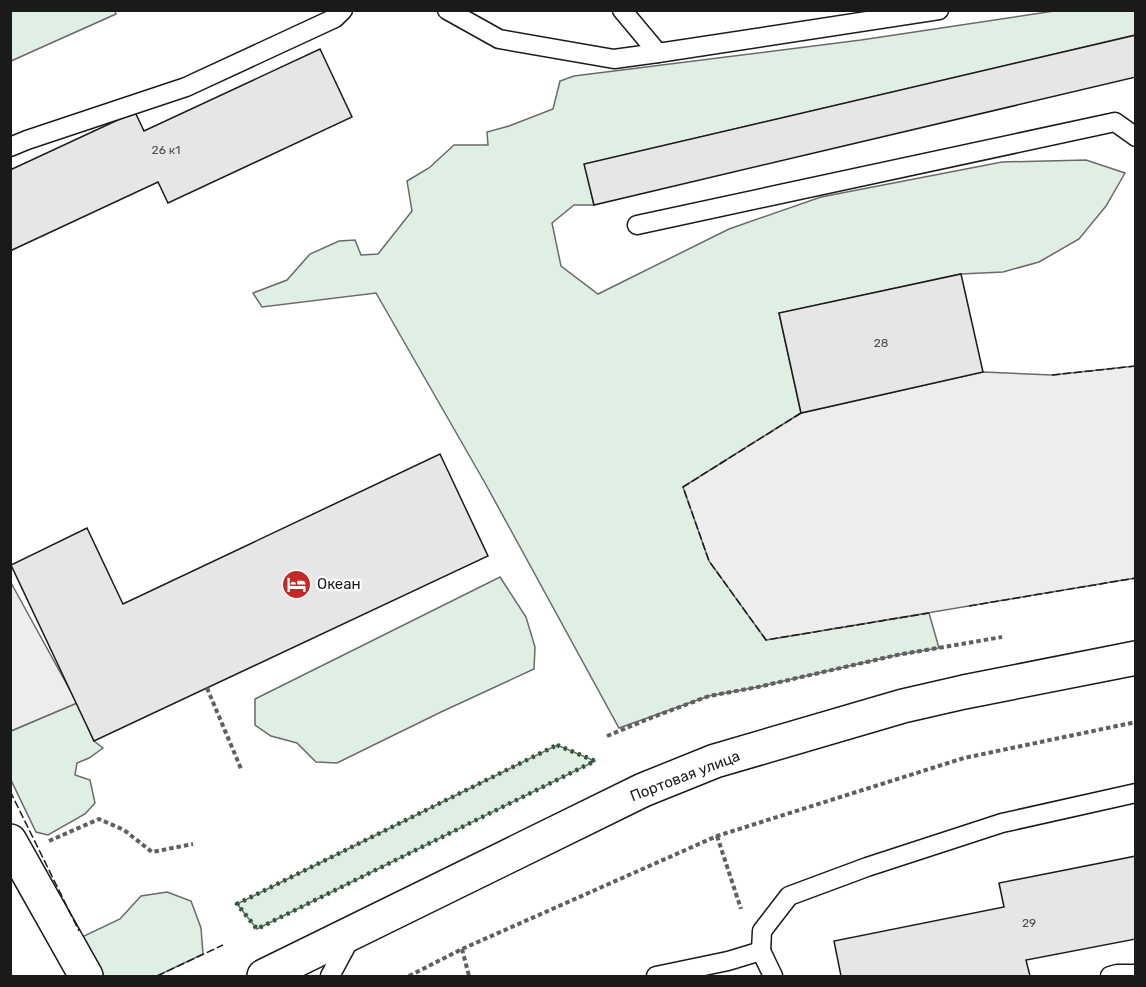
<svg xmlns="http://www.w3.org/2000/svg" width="1146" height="987" font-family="Rubik,sans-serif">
  <rect width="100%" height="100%" fill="#fff"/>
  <g fill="#e0efe3" stroke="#6a6a6a" stroke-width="1.5">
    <path d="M 115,11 L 116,14 L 11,61 L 11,11 Z"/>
    <path d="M 1054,11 L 1135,11 L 1135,35 L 585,164 L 594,205 L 574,205 L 552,223 L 561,266 L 598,294 L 729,229 L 821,197 L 1002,162 L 1086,160 L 1125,173 L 1106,206 L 1079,239 L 1039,262 L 1003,272 L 961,274 L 779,313 L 801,413 L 683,487 L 766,640 L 929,613 L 939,648 L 897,655 L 758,687 L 709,696 L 619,728 L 485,483 L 376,293 L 262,307 L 253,293 L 287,280 L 310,254 L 339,241 L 355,240 L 361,255 L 378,254 L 412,211 L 407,181 L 429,168 L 454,145 L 488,145 L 487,132 L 509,126 L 553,109 L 560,81 L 574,76 L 861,40 Z"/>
    <path d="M 500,577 L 526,617 L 535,647 L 534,669 L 441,712 L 337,763 L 316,762 L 297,743 L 271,736 L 255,725 L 255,699 Z"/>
    <path d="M 77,703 L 94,741 L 103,748 L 89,758 L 77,763 L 75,775 L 90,780 L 95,803 L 85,814 L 48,835 L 36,832 L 11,780 L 11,731 Z"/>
    <path d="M 557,745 L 595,761 L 257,929 L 237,904 Z"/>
    <path d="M 167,892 L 191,901 L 201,928 L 203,954 L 157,976 L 101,976 L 82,937 L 120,919 L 141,896 Z"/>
  </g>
  <g fill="#ededed" stroke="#6a6a6a" stroke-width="1.5">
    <path d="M 1135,366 L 1135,578 L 766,640 L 709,561 L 683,487 L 801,413 L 983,372 L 1052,375 Z"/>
    <path d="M 10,581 L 77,703 L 11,731 L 10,731 Z"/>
  </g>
  <g fill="#e6e6e6" stroke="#1a1a1a" stroke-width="1.5">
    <path d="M 1136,35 L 1136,77 L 594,205 L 584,164 Z"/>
    <path d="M 320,49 L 352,117 L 168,203 L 158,182 L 10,251 L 10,170 L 135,112 L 144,131 Z"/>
    <path d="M 961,274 L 983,372 L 801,413 L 779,313 Z"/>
    <path d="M 440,454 L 488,556 L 94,741 L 11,565 L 87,528 L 123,604 Z"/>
    <path d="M 1136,856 L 1136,939 L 1026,960 L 1030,976 L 841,976 L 834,941 L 1004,907 L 999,883 Z"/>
  </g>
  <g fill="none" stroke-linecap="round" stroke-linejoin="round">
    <defs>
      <g id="service">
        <path d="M 447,10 L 499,39 L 614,59 L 658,53 L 939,10"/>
        <path d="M 622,10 L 658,53"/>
        <path d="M 10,147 L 27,140 L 186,87 L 335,18 L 343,10"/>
        <path d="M 637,225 L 1115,122 L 1136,137"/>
        <path d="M 330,976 L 351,937"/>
        <path d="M 656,976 L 728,961 L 761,951"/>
        <path d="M 773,976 L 761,951 L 762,931 L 789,896 L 867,867 L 1002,823 L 1136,793"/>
        <path d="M 1110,976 L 1117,974 L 1136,974"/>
      </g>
      <path id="minor" d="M 10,841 L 86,976"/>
      <path id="tertiary" d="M 264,976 L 643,790 L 715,761 L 903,706 L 964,692 L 1136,658"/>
    </defs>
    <use href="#service" stroke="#1a1a1a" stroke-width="21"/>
    <use href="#minor" stroke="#1a1a1a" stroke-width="36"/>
    <use href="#tertiary" stroke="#1a1a1a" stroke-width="36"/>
    <g stroke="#5f5f5f" stroke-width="4" stroke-dasharray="4.5 3" stroke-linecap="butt">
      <path d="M 207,688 L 242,771"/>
      <path d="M 607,736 L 653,717 L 709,696 L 758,687 L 897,655 L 1002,637"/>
      <path d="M 717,836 L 741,909"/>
      <path d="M 49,841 L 99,819 L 124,830 L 152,852 L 193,844"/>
      <path d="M 462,949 L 469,976"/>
      <path d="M 409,976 L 462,949 L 717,836 L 964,758 L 1136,722"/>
    </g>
    <use href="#service" stroke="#fff" stroke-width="18"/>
    <use href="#minor" stroke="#fff" stroke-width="33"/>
    <use href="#tertiary" stroke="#fff" stroke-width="33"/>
    <path stroke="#2b5a34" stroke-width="4.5" stroke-dasharray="3 4.5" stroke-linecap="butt" d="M 557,745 L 595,761 L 257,929 L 237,904 Z"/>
    <g stroke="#1a1a1a" stroke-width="1.5" stroke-dasharray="8 3" stroke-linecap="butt">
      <path d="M 1052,375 L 1136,366"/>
      <path d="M 801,413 L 683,487 L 709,561 L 766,640 L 929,613"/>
      <path d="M 969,606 L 1136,578"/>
      <path d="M 10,791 L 79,931"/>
      <path d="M 157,976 L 223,945"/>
    </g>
  </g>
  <defs>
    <symbol id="hotel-disc" viewBox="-11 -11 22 22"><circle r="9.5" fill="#c62828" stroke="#fff"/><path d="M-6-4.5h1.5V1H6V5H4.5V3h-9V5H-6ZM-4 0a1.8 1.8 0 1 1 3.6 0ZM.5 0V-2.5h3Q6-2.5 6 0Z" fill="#fff"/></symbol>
  </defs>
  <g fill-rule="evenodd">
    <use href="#hotel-disc" x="280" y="568" width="33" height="33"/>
  </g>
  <g text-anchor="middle" stroke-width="4.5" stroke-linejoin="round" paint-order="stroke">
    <g font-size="12" fill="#4d4d4d">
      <text x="166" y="154">26 к1</text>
      <text x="881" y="347">28</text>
      <text x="1029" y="927">29</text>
    </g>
    <g font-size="15" fill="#1a1a1a" stroke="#fff" text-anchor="start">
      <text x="317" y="589">Океан</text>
    </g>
    <g font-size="15" fill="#1a1a1a" stroke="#fff">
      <text transform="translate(685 776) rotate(-21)" y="5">Портовая улица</text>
    </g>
  </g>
  <rect width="1146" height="987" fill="none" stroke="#1a1a1a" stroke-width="24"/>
</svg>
